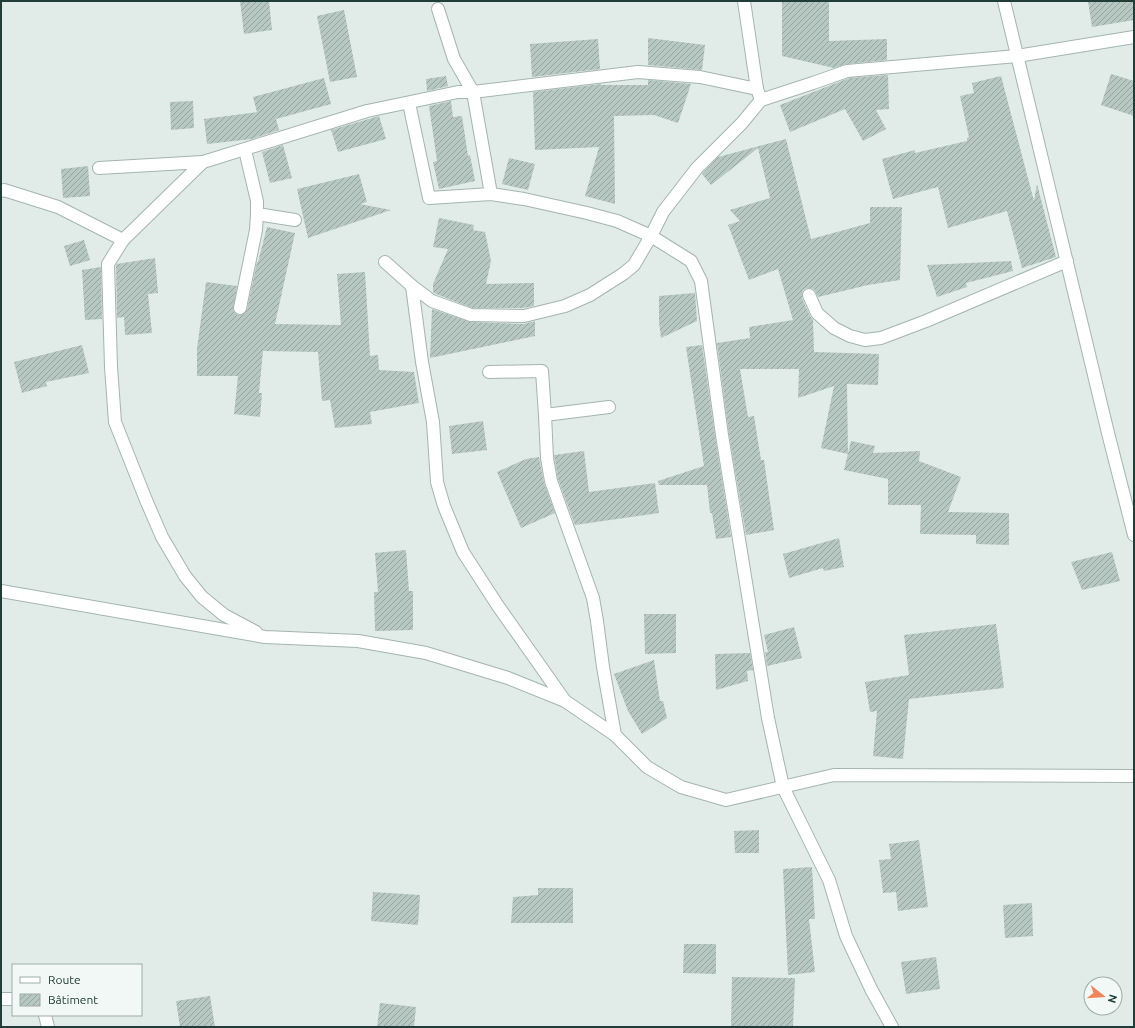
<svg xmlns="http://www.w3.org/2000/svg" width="1135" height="1028" font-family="Ubuntu,sans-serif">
  <defs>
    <pattern id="building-hatch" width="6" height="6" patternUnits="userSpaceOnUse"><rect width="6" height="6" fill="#b7c7c1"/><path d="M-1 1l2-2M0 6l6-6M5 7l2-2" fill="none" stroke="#94a39e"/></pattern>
  </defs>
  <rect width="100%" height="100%" fill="#e1ece8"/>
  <g fill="url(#building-hatch)">
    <path d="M 240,1 L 269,1 L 272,30 L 244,34 Z"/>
    <path d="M 782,1 L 829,1 L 829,41 L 887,39 L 887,60 L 846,64 L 834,68 L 782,56 Z"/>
    <path d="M 1088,1 L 1134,1 L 1134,20 L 1092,27 Z"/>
    <path d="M 344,10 L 357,77 L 330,82 L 317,16 Z"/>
    <path d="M 648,38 L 705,45 L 702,70 L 648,65 Z"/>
    <path d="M 598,39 L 600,69 L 532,77 L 530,44 Z"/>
    <path d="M 1111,74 L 1134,81 L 1134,116 L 1101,105 Z"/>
    <path d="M 888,75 L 889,109 L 876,110 L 886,129 L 863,141 L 845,109 L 790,132 L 780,105 L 849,78 Z"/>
    <path d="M 446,76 L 448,86 L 427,91 L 426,79 Z"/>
    <path d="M 1001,76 L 1034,201 L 1037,184 L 1056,257 L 1022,268 L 1007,211 L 948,228 L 938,187 L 893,199 L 882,159 L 915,150 L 915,153 L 967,141 L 967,138 L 969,137 L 960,96 L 974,93 L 972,83 Z"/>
    <path d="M 324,78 L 331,104 L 276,119 L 279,130 L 252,139 L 207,144 L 204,119 L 257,112 L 253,97 Z"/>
    <path d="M 648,80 L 691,84 L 678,123 L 654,115 L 614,116 L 615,204 L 585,196 L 599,147 L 535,150 L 533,92 L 601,84 L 601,85 L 648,85 Z"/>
    <path d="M 193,101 L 194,128 L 171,130 L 170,102 Z"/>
    <path d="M 451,101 L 453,117 L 462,116 L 468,156 L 470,155 L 475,181 L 439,189 L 433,162 L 437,161 L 429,106 Z"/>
    <path d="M 379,116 L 386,139 L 338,152 L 331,130 Z"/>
    <path d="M 786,139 L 811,239 L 870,223 L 870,207 L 902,207 L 900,280 L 868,285 L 818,297 L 814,289 L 810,288 L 806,288 L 803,290 L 802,294 L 802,298 L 810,316 L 813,320 L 814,352 L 879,354 L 878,385 L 847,384 L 848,454 L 821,448 L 834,386 L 798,398 L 799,369 L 740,369 L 748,417 L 754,416 L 761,460 L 764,460 L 774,530 L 746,535 L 729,434 L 717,343 L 750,338 L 749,327 L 793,320 L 778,269 L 749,280 L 728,225 L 740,221 L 730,210 L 770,198 L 758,148 L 711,185 L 702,174 L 718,157 Z"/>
    <path d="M 283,145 L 292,178 L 270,183 L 262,152 Z"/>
    <path d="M 509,158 L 535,164 L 528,190 L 502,184 Z"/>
    <path d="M 88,166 L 90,196 L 63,198 L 61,169 Z"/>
    <path d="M 359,174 L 367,202 L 360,204 L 391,210 L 308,238 L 297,189 Z"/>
    <path d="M 439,218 L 474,225 L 473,230 L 485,232 L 491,261 L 486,284 L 534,283 L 534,306 L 523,308 L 472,308 L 436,294 L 433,292 L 433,284 L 448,249 L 433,247 Z"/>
    <path d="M 267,227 L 295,233 L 275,324 L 341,325 L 337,274 L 365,272 L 370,356 L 378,355 L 379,370 L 414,372 L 419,403 L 370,412 L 372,424 L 335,428 L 330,400 L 322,401 L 318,352 L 263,351 L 259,393 L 262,393 L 260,417 L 234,414 L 238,376 L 197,376 L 197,349 L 206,282 L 237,286 L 233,310 L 235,313 L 238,315 L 242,315 L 245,313 L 247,310 L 257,262 L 258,262 Z"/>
    <path d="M 84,240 L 90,260 L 70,266 L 64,246 Z"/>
    <path d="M 155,258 L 158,293 L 148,294 L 152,333 L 125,335 L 124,317 L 117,318 L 116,266 L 117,264 Z"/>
    <path d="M 1011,261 L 1013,271 L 966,283 L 967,287 L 937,297 L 927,265 Z"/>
    <path d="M 101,267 L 102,319 L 85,320 L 82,270 Z"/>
    <path d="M 695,293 L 697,321 L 661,338 L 659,322 L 659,296 Z"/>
    <path d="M 432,309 L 471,322 L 524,324 L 535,321 L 535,336 L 430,358 Z"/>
    <path d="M 82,345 L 89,373 L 46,382 L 47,386 L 22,393 L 14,362 Z"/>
    <path d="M 702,345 L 715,436 L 731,537 L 716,539 L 712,513 L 710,513 L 707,485 L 659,485 L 658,481 L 704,466 L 686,347 Z"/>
    <path d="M 483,421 L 487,450 L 452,454 L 449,426 Z"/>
    <path d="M 851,441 L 875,446 L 873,453 L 920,451 L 919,461 L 961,477 L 948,512 L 1009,513 L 1009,545 L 976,544 L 976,535 L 920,534 L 921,505 L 888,505 L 888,479 L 844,470 Z"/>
    <path d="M 584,451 L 589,492 L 655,483 L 659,513 L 575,525 L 558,479 L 554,455 Z"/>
    <path d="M 539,457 L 544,483 L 555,513 L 521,528 L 497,472 L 526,459 Z"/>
    <path d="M 839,538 L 844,567 L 824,571 L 823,568 L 789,578 L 783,554 Z"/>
    <path d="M 406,550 L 409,591 L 413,591 L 413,630 L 375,631 L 374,592 L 378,592 L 375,553 Z"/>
    <path d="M 1112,552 L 1120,581 L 1082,590 L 1071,562 Z"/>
    <path d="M 644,614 L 676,614 L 676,653 L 645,654 Z"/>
    <path d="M 996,624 L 1004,688 L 909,699 L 903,759 L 873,756 L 877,711 L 870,712 L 865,682 L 909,675 L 904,635 Z"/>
    <path d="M 794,627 L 802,658 L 767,666 L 765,652 L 768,652 L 764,635 Z"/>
    <path d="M 750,653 L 753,670 L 747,671 L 748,681 L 716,690 L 715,654 Z"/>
    <path d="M 654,660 L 660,701 L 663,701 L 667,718 L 642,734 L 628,711 L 614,674 Z"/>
    <path d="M 759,830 L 759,853 L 735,853 L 734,831 Z"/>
    <path d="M 919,840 L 928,907 L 898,911 L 896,892 L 883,893 L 879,860 L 891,859 L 889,844 Z"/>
    <path d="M 812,867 L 815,919 L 809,919 L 815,972 L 788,975 L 783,869 Z"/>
    <path d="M 538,888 L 573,888 L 573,923 L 511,923 L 513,897 L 538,895 Z"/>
    <path d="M 373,892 L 420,895 L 418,925 L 371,921 Z"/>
    <path d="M 1032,903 L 1033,936 L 1005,938 L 1003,905 Z"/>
    <path d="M 684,944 L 716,944 L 716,974 L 683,973 Z"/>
    <path d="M 936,957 L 940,989 L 906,994 L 901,962 Z"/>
    <path d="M 732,977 L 795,978 L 793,1027 L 731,1027 Z"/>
    <path d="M 210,996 L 215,1027 L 180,1027 L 176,1001 Z"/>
    <path d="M 380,1003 L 416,1007 L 414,1027 L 377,1027 Z"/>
  </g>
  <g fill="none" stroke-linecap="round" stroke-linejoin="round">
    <defs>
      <g id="street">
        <path d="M 744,1 L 757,89"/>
        <path d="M 1004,1 L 1108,433 L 1134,535"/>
        <path d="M 438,9 L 454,59 L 473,92 L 491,194"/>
        <path d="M 409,103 L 429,198 L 491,194 L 524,199 L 587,213 L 617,221 L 651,236 L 691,261 L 701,281 L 722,435 L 768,718 L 783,787 L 829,880 L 846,936 L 871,989 L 892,1027"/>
        <path d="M 99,168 L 203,162"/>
        <path d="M 1,191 L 4,190 L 58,207 L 123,240"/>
        <path d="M 257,214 L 295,220"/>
        <path d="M 385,262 L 412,286 L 432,301 L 471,315 L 524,316 L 565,306 L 590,295 L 623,274 L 634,265 L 651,236 L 663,212 L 697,168 L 742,123 L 761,100 L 813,83 L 847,71 L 1017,56 L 1134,37"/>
        <path d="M 412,286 L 422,362 L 433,422 L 437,482 L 444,506 L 463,552 L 498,606 L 565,701"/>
        <path d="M 809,295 L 817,313 L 834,328 L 850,336 L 865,340 L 881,338 L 926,321 L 1067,261"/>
        <path d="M 240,308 L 256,230 L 257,214 L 257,201 L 245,150"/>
        <path d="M 489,372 L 542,371 L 545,415 L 547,458 L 551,481 L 593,598 L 597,621 L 603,667 L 615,735"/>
        <path d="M 545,415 L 609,407"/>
        <path d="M 1,591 L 265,637 L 358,641 L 426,653 L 508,678 L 565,701 L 615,735 L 647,767 L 681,787 L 726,800 L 834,775 L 1134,776"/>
        <path d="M 256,632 L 224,615 L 202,597 L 185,576 L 162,537 L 146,500 L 115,422 L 111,367 L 108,264 L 123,240 L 203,162 L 367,111 L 458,92 L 473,92 L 638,72 L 700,77 L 757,89 L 761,100"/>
        <path d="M 1,999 L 13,999"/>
        <path d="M 45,1015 L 48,1027"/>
      </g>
    </defs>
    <use href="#street" stroke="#a4b4af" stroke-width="14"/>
    <use href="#street" stroke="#fff" stroke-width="12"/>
  </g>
  <rect width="1135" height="1028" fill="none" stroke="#213d37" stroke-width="4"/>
  <rect x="12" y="964" width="130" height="52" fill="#f2f8f5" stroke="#9eada9"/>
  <rect x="20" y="977" width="20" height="6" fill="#ffffff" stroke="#9eada9"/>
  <text x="48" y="984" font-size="12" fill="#213d37">Route</text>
  <rect x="20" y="994" width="20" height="12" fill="url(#building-hatch)" stroke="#9eada9"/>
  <text x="48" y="1004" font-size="12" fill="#213d37">Bâtiment</text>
  <g transform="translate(1103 996) rotate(107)"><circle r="19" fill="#f2f8f5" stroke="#9eada9"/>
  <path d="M0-3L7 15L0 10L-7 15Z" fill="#f38459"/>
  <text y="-6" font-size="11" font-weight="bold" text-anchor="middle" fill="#213d37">N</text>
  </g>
</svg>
